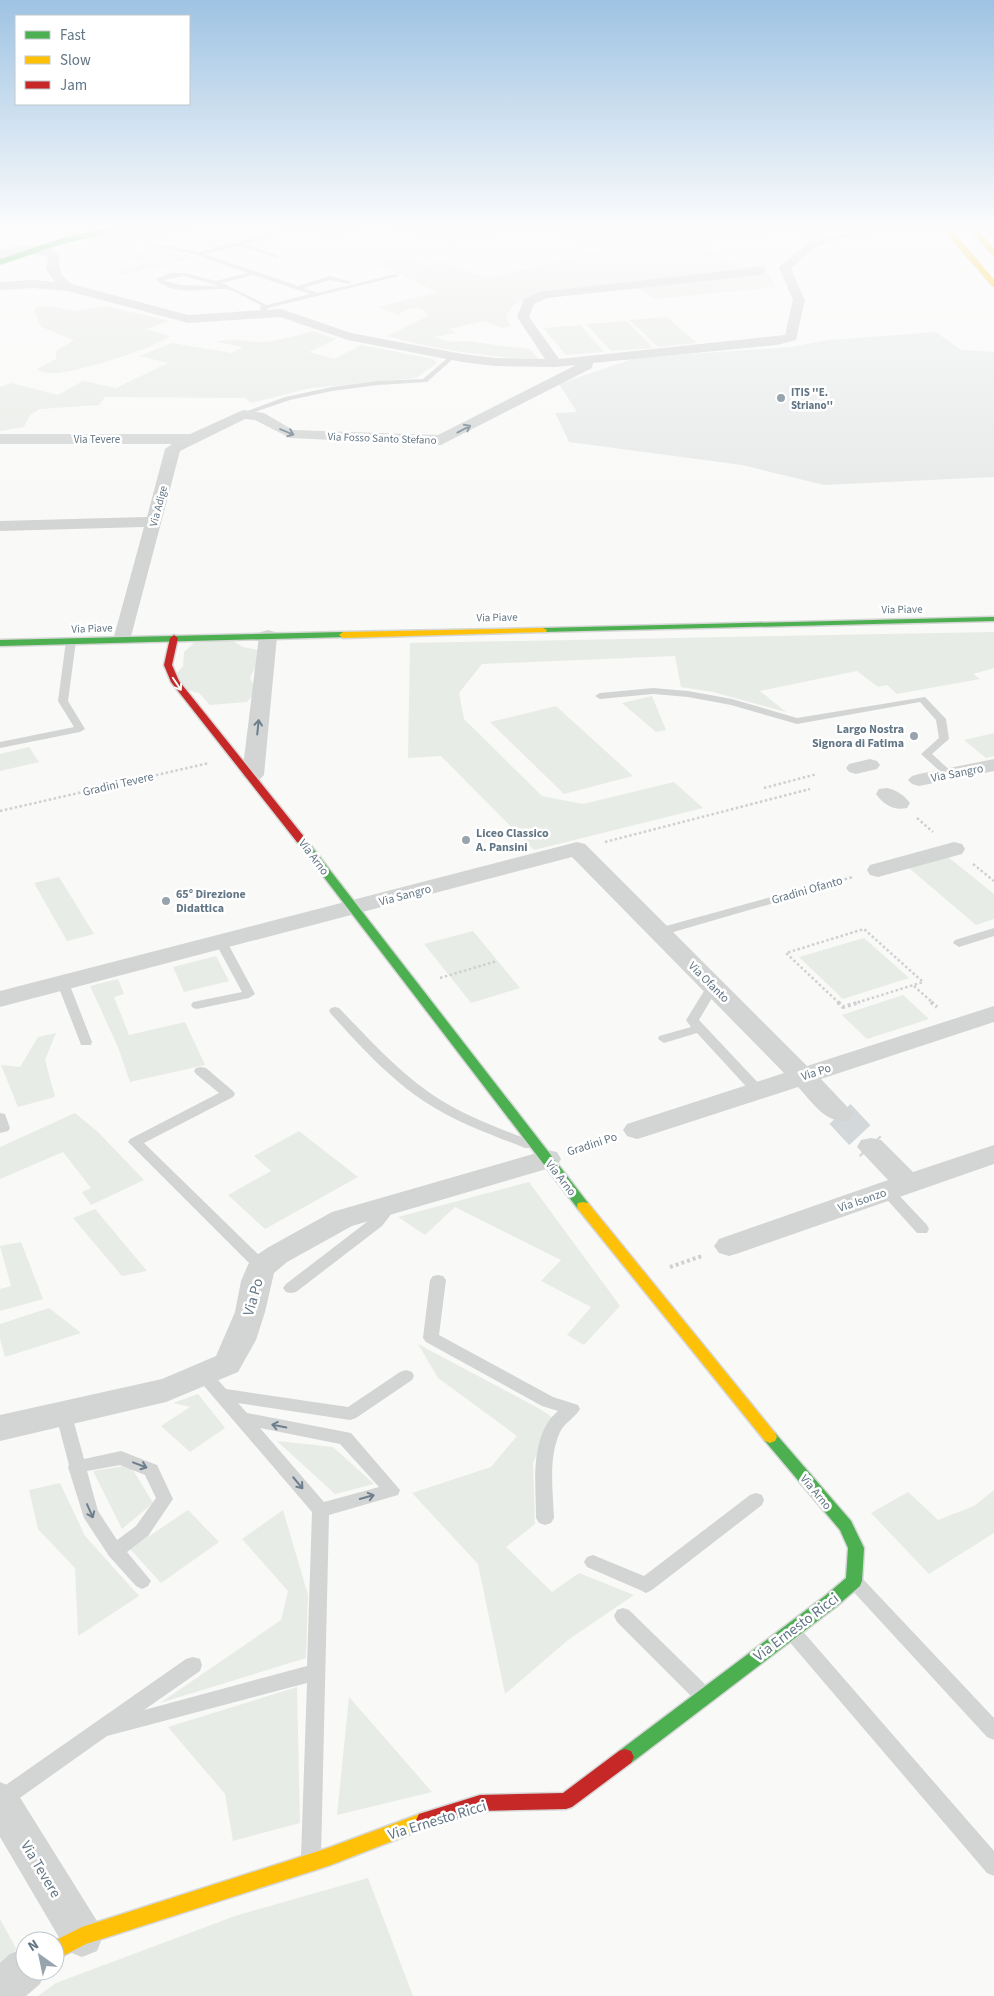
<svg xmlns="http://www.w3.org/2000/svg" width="994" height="1996" font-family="'Source Sans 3',sans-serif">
  <rect width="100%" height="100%" fill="#f9f9f8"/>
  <path fill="#e7e9e9" d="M 936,332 L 961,350 L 994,352 L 994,477 L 824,485 L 742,465 L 569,442 L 555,413 L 577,412 L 559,384 L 635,358 L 790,347 L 829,340 Z"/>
  <g fill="#e8ece6">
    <path d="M 144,226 L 205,226 L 109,246 L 88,239 Z"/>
    <path d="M 275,226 L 346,226 L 360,231 L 333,238 L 304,229 L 291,231 Z"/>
    <path d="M 377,226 L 898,226 L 837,233 L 811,239 L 797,230 L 692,243 L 743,267 L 764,264 L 776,287 L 655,299 L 637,288 L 647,280 L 535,294 L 512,306 L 506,317 L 511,326 L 501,328 L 485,321 L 449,329 L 456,333 L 435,337 C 452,345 458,339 474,342 C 493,345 511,347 530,349 L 538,359 C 486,357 437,350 387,336 L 428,316 C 421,303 409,308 398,315 L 378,307 L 437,292 L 377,264 L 401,256 L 427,265 L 443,261 L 487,278 L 602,251 L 600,249 L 551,231 L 506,232 L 450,241 Z"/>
    <path d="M 155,245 L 195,258 L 114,277 L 124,269 L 146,262 L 129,257 Z"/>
    <path d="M 49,306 L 75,311 L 107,306 L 169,321 L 147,329 L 170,336 C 152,349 74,374 51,373 C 47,373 41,371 36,370 L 56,359 L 56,351 L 74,340 L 41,327 L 34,310 L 38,307 Z"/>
    <path d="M 667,317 L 697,343 L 658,347 L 629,320 Z"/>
    <path d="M 627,321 L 653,348 L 611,351 L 586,324 Z"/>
    <path d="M 580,325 L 604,352 L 566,355 L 543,328 Z"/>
    <path d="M 314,331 L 336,339 L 309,352 L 334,359 L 361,345 L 433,359 L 437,363 L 416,378 L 311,388 L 251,403 L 246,398 L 105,397 L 99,405 L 40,409 L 30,415 L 24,427 L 0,431 L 0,387 L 11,383 L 58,395 L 83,381 L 116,388 L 168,363 L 139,356 L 172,343 L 232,353 L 243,347 L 217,342 C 232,336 247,343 263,342 C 280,340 297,335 314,331 Z"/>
    <path d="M 994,632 L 994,668 L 973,674 L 980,679 L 897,694 L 887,685 L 878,687 L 857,671 L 760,691 L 786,712 L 713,692 L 681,687 L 675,656 L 482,664 L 459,693 L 464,719 L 542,796 L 583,804 L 674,782 L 703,808 L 534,850 L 441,756 L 408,758 L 410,643 Z"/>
    <path d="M 229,639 L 243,647 L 263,651 L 250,678 L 257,691 L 247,702 L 210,705 L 199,693 L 180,688 L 176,674 L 183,666 L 184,652 L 196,641 Z"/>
    <path d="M 652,696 L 666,730 L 656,732 L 622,703 Z"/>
    <path d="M 556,706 L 633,776 L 564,794 L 490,722 Z"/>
    <path d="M 994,733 L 994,756 L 986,758 L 964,740 Z"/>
    <path d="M 29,747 L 39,762 L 0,771 L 0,754 Z"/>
    <path d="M 948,857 L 994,894 L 994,919 L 976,925 L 909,868 Z"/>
    <path d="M 59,877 L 94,934 L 67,941 L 34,883 Z"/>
    <path d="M 473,931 L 520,988 L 471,1003 L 424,944 Z"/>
    <path d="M 864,938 L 909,978 L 843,999 L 799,957 Z"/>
    <path d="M 216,956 L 229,981 L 184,992 L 173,967 Z"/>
    <path d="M 118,979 L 124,994 L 114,997 L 129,1035 L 185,1022 L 205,1065 L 130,1082 L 118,1047 L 90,986 Z"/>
    <path d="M 903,995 L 929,1019 L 867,1039 L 842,1015 Z"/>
    <path d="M 56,1033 L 45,1060 L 55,1097 L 18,1107 L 1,1065 L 20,1067 L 38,1037 Z"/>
    <path d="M 75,1113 L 98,1132 L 144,1180 L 91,1205 L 82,1192 L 91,1188 L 63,1152 L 0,1179 L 0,1147 Z"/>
    <path d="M 299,1131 L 358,1177 L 265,1229 L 228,1195 L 271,1171 L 254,1156 Z"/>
    <path d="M 529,1182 L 620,1306 L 584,1345 L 567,1335 L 591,1307 L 541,1281 L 561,1260 L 455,1207 L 425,1235 L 398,1217 Z"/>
    <path d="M 95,1209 L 147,1271 L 122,1276 L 73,1218 Z"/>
    <path d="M 21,1242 L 43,1299 L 0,1311 L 0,1289 L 11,1286 L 0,1246 Z"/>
    <path d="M 49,1308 L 81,1333 L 5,1357 L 0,1339 L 0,1324 Z"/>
    <path d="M 418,1344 L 540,1409 L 553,1418 L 533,1463 L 535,1524 L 506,1547 L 552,1592 L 579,1573 L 634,1595 L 568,1640 L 505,1694 L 478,1564 L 412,1493 L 491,1467 L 517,1436 L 438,1378 Z"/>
    <path d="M 198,1394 L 225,1428 L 190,1452 L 161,1426 L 190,1407 L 173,1403 Z"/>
    <path d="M 277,1441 L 333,1447 L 374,1484 L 335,1494 Z"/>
    <path d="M 130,1465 L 153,1503 L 122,1529 L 93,1471 Z"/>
    <path d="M 60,1483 L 85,1536 L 139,1596 L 78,1636 L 75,1568 L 38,1529 L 29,1490 Z"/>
    <path d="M 994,1490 L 994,1533 L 929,1574 L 871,1513 L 908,1492 L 938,1520 L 974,1506 Z"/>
    <path d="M 188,1510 L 219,1542 L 161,1583 L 130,1549 Z"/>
    <path d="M 283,1510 L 308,1595 L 306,1658 L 160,1703 L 281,1620 L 288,1591 L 242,1539 Z"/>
    <path d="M 297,1687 L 300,1823 L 233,1841 L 225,1794 L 168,1727 Z"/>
    <path d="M 349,1697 L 432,1792 L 337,1815 Z"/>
    <path d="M 368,1878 L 413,1996 L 38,1996 L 56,1983 L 235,1916 Z"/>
    <path d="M 0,1919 L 17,1950 L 0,1964 Z"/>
  </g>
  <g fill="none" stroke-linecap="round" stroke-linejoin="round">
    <path stroke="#d3d8db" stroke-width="29" stroke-dasharray="29 14" stroke-linecap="butt" d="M 840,1114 L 871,1147"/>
    <defs>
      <g id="fast">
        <path d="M 994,617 L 994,621 L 543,632 L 539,630 L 543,628 Z"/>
        <path d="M 343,632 L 347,635 L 346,637 L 0,646 L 0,640 Z"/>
        <path d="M 301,837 L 305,838 L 588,1203 L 589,1206 L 588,1209 L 578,1209 L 297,842 L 296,840 L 297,838 Z"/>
        <path d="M 770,1431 L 775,1433 L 851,1521 L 864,1548 L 862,1581 L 860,1586 L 837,1606 L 631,1763 L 625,1765 L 619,1763 L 616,1757 L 619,1751 L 825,1596 L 846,1578 L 848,1548 L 840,1530 L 765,1441 L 763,1437 L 765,1433 Z"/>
      </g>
      <g id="slow">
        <path d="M 543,628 L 547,630 L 546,632 L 343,638 L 339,635 L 343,632 Z"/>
        <path d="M 583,1202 L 588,1203 L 775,1433 L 777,1437 L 775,1441 L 770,1443 L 765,1441 L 578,1209 L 577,1206 L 578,1203 Z"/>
        <path d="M 425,1812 L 431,1814 L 434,1820 L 431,1826 L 328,1866 L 86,1944 L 55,1960 L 54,1941 L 82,1927 L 328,1848 Z"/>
      </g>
      <g id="jam">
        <path d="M 174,635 L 178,638 L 172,665 L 179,681 L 305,838 L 306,840 L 305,842 L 297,842 L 171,682 L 164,665 L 170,638 Z"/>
        <path d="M 625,1749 L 631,1751 L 634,1757 L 631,1763 L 572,1807 L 566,1809 L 480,1811 L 425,1828 L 419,1826 L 416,1820 L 419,1814 L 480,1795 L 563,1793 L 619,1751 Z"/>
      </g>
    </defs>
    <use href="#fast" stroke="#d6d7d7" stroke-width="3"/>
    <use href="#slow" stroke="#d6d7d7" stroke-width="3"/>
    <use href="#jam" stroke="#d6d7d7" stroke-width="3"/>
    <g stroke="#ced0d1" stroke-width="2.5" stroke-dasharray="2.5 2.5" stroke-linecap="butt">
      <path d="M 764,788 L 817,774"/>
      <path d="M 0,811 L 209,763"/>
      <path d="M 917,818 L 933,832"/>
      <path d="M 605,842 L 810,789"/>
      <path d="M 973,864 L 994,881"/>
      <path d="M 835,882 L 853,877"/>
      <path d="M 440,978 L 497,961"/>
      <path d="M 914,986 L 933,1003"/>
      <path d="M 839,1003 L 786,953 L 864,929 L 923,982 L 856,1003"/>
    </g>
    <g stroke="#ced0d1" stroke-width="4" stroke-dasharray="3 3" stroke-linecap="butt">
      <path d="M 838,1002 L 843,1007 L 860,1002"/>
      <path d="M 931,1002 L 937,1007"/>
      <path d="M 576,1150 L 610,1139"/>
      <path d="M 670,1267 L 702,1256"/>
    </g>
    <g fill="#d3d4d4" fill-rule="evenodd">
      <path d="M 267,235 L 269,238 L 245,244 L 278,256 L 278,258 L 239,246 L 205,254 L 298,286 L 330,276 L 352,282 L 349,284 L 330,280 L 304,288 L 317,293 L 396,274 L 399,276 L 268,308 L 263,314 L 260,312 L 261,305 C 250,301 236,290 225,289 C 203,288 173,297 156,279 L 171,273 L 184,273 L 216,281 L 247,273 L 197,255 L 159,247 L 159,245 L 199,252 ZM 253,275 L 310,294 L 267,305 L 222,283 ZM 184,276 L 219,286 L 180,285 L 163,280 Z"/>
      <path d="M 450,356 L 455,357 L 427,382 L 378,385 L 332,391 L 290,400 L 243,416 L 239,414 L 285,397 L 332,387 L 378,381 L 423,379 Z"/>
      <path d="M 71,638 L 76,641 L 68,701 L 85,729 L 80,732 L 0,748 L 0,742 L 74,727 L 58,701 L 66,641 Z"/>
      <path d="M 653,688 L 688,691 L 732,699 L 797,718 L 925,697 L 946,719 L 949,739 L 932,754 L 954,774 L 949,777 L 945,776 L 921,754 L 939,738 L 936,720 L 920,702 L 797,724 L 731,705 L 688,697 L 653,694 L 600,699 L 595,696 L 600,693 Z"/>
      <path d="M 815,885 L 819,886 L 821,888 L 819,890 L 663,935 L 659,936 L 653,932 L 655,929 Z"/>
      <path d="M 994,928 L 994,936 L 959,947 L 953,943 L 955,940 Z"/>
      <path d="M 221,938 L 227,942 L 255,994 L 249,998 L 197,1009 L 193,1008 L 191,1005 L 193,1002 L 242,992 L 215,942 Z"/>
      <path d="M 63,979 L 69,983 L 92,1042 L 91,1045 L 81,1045 L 80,1042 L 57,983 Z"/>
      <path d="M 713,982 L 719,986 L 699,1020 L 763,1088 L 765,1091 L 763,1094 L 753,1094 L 697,1033 L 664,1043 L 658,1039 L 659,1036 L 691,1027 L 686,1020 L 709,983 Z"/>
      <path d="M 335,1007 L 339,1008 C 372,1042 404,1078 444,1102 C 472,1119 504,1130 535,1142 L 537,1145 L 535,1148 L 525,1148 C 495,1136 463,1125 435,1108 C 394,1084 362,1048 331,1014 L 329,1011 L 331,1008 Z"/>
      <path d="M 201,1067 L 206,1068 L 233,1091 L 235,1094 L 233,1097 L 144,1143 L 267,1263 L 269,1267 L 267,1271 L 262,1272 L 257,1271 L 128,1142 L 130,1139 L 219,1093 L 196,1074 L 194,1071 L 196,1068 Z"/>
      <path d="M 0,1113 L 5,1114 L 10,1128 L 8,1131 L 0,1133 Z"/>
      <path d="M 887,1186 L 892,1188 L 927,1225 L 929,1229 L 927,1233 L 917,1233 L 882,1194 L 880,1191 L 882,1188 Z"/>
      <path d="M 391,1200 L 396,1202 L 398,1205 L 382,1226 L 296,1292 L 291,1293 L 286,1292 L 283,1288 L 286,1284 L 372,1218 L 386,1202 Z"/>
      <path d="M 438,1275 L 443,1276 L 446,1280 L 439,1335 L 553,1397 L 578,1405 L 580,1409 C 575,1418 565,1422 560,1432 C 548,1458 553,1491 554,1518 L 551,1523 L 545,1525 L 539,1523 L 536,1518 C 536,1485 529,1435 558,1411 L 542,1406 L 426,1342 L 423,1338 L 430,1280 L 433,1276 Z"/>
      <path d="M 204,1369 L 210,1371 L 226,1389 L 348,1407 L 400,1372 L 406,1370 L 412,1372 L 414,1376 L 412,1380 L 356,1418 L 350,1420 L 238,1403 L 247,1413 L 351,1433 L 400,1490 L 398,1495 L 329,1515 L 321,1857 L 318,1864 L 311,1867 L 304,1864 L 301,1857 L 307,1683 L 107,1736 L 7,1807 L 0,1809 L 0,1789 L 186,1659 L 193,1657 L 200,1659 L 202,1665 L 200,1671 L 144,1710 L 307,1666 L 312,1512 L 198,1379 L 196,1375 L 198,1371 ZM 260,1428 L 340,1444 L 379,1487 L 324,1502 Z"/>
      <path d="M 63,1406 L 69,1408 L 71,1412 L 84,1459 L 121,1451 L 157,1465 L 173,1499 L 148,1536 L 127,1552 L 151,1581 L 148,1586 L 142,1589 L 136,1586 L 109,1556 L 84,1518 L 68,1467 L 69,1465 L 55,1412 L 57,1408 ZM 120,1465 L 145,1475 L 156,1498 L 136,1526 L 117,1540 L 98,1511 L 87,1471 Z"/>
      <path d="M 756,1493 L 762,1495 L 764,1500 L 762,1505 L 652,1590 L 646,1593 L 640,1590 L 587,1567 L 584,1562 L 587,1557 L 593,1555 L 644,1576 L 750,1495 Z"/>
      <path d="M 856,1575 L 862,1578 L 994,1718 L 994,1740 L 987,1737 L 850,1588 L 847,1583 L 850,1578 Z"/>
      <path d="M 623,1608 L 629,1610 L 710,1689 L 712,1695 L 710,1701 L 703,1703 L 696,1701 L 617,1622 L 614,1616 L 617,1610 Z"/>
      <path d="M 793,1625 L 799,1627 L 994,1851 L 994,1876 L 987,1873 L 787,1639 L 784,1633 L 787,1627 Z"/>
    </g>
    <g fill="#d3d4d4" fill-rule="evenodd">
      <path d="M 883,226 L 994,226 L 994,229 C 937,230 872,224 818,247 C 808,251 799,262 791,269 L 805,300 L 796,340 L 777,345 L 593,363 L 592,368 L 441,445 L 290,438 L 255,420 L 245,419 L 180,451 L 129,644 L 115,644 L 113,640 L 144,527 L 0,531 L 0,521 L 147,517 L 165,449 L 172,444 L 0,444 L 0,434 L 190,434 L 243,410 L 264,413 L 293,430 L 438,435 L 576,365 L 555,367 L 495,366 L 462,362 L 348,340 L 280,317 L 188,323 L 68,291 L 33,288 L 2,290 L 0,289 L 0,283 L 2,282 L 33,280 L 55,282 L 46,269 L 48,257 L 27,253 L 0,258 L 0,250 C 17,246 46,240 60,255 C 58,270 60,275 72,284 L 188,315 L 281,309 L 351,333 L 462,354 L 495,358 L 545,359 L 517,317 L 524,299 L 540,292 L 760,267 L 766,271 L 760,275 L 547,298 L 534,304 L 529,317 L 559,359 L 785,335 L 793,300 L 779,268 L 781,265 L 808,243 L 840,233 Z"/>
      <path d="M 268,630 L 275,632 L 277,636 L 264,775 L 260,779 L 253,781 L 246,779 L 242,775 L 259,636 L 261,632 Z"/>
      <path d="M 870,759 L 877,761 L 880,765 L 877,769 L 856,774 L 849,772 L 846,768 L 849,764 Z"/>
      <path d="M 994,759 L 994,771 L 919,786 L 912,784 L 908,780 L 912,776 L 919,774 Z"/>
      <path d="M 887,788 C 896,790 904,795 910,803 L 907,808 C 894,811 884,805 876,794 L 879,789 Z"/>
      <path d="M 577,842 L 585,844 L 807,1066 L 994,1006 L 994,1022 L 821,1079 L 854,1114 L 850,1120 C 827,1126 812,1102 798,1087 L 647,1136 L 637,1139 L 627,1136 L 623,1130 L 627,1124 L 784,1073 L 572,857 L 0,1007 L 0,991 Z"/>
      <path d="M 954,842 L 962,844 L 965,849 L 962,854 L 878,877 L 870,875 L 867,870 L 870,865 Z"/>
      <path d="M 871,1138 L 881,1140 L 913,1172 L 994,1145 L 994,1164 L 739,1253 L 729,1256 L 719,1253 L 714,1246 L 719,1239 L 888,1180 L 857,1147 L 861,1140 Z"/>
      <path d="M 547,1150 L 557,1152 L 561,1159 L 557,1166 L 352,1226 L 287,1262 L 274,1273 L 265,1312 L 256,1340 L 238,1372 L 166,1402 L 0,1441 L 0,1415 L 162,1379 L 216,1356 L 235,1312 L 241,1281 L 247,1267 L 251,1259 L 267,1248 L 332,1212 Z"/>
      <path d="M 0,1782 L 14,1788 L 97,1921 L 103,1936 L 97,1951 L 82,1957 L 67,1951 L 0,1837 Z"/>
      <path d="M 25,1948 L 25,1971 L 45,1971 L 40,1984 L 26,1996 L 0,1996 L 0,1963 L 10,1954 Z"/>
    </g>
    <use href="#fast" fill="#4caf50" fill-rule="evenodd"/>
    <use href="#slow" fill="#ffc107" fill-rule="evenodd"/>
    <use href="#jam" fill="#c62828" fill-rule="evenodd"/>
    <defs>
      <path id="fast-bridge" d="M 0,262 L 62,241 L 125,226"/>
      <g id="slow-bridge">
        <path d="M 944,226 L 994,284"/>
        <path d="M 970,226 L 994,253"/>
      </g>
    </defs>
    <use href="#fast-bridge" stroke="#d5d6d6" stroke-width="7" stroke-linecap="butt"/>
    <use href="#slow-bridge" stroke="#d5d6d6" stroke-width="7" stroke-linecap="butt"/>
    <use href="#fast-bridge" stroke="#4caf50" stroke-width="5.5"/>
    <use href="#slow-bridge" stroke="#ffc107" stroke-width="5.5"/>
  </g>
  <defs><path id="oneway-shaft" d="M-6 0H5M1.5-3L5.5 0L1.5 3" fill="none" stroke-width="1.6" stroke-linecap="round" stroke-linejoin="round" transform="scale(1.25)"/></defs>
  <g stroke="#6d7f8d">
    <use href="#oneway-shaft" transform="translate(464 429) rotate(-28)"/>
    <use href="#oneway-shaft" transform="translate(287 432) rotate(22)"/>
    <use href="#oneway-shaft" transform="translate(258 727) rotate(-84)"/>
    <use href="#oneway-shaft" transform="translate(279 1426) rotate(-169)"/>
    <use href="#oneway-shaft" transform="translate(140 1465) rotate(21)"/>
    <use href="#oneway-shaft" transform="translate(298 1483) rotate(50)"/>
    <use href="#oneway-shaft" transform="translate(367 1497) rotate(-16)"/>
    <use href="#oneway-shaft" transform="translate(90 1511) rotate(66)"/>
  </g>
  <use stroke="#f6fbf6" href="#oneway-shaft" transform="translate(177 684) rotate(56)"/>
  <linearGradient id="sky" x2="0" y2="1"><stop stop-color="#9ec3e3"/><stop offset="0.45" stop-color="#fcfcfc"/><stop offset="1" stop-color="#fcfcfc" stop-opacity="0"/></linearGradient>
  <rect width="994" height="505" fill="url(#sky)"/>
  <g fill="#97a4ad" stroke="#fff" stroke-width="2">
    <circle cx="781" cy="398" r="5"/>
    <circle cx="914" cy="736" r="5"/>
    <circle cx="466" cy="840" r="5"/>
    <circle cx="166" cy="901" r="5"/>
  </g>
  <g text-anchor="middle" stroke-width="5" stroke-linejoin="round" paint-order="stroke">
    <g font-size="11" font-weight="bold" fill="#627685" stroke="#fff" text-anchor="start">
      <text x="791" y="396">ITIS ''E.<tspan x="791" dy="13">Striano''</tspan></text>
    </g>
    <g font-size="11" fill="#627685" stroke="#fff">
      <text transform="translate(382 438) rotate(2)" y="4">Via Fosso Santo Stefano</text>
      <text x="97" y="443">Via Tevere</text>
      <text transform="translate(158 506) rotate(-75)" y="4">Via Adige</text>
      <text transform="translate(902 609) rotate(-1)" y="4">Via Piave</text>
      <text transform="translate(497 617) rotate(-1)" y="4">Via Piave</text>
      <text transform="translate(92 628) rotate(-2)" y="4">Via Piave</text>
    </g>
    <g font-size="12" font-weight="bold" fill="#627685" stroke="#fff" text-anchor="start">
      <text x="904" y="733" text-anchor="end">Largo Nostra<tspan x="904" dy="14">Signora di Fatima</tspan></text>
      <text x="476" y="837">Liceo Classico<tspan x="476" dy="14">A. Pansini</tspan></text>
      <text x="176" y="898">65° Direzione<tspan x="176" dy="14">Didattica</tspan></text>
    </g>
    <g font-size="12" fill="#627685" stroke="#fff">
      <text transform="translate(957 773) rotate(-11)" y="4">Via Sangro</text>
      <text transform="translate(118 784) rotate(-13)" y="4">Gradini Tevere</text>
      <text transform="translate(314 857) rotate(53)" y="4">Via Arno</text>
      <text transform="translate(807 890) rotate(-16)" y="4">Gradini Ofanto</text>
      <text transform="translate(405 895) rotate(-15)" y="4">Via Sangro</text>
      <text transform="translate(709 982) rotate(45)" y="4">Via Ofanto</text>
      <text transform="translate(816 1072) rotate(-18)" y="4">Via Po</text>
      <text transform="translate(592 1144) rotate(-18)" y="4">Gradini Po</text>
      <text transform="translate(561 1178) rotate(52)" y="4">Via Arno</text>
      <text transform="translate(862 1200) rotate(-19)" y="4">Via Isonzo</text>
      <text transform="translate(816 1492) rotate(50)" y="4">Via Arno</text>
    </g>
    <g font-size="15" fill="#627685" stroke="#fff">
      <text transform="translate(253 1297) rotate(-74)" y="5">Via Po</text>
      <text transform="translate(796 1627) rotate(-37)" y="5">Via Ernesto Ricci</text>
      <text transform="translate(437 1820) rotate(-17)" y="5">Via Ernesto Ricci</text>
      <text transform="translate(41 1869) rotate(59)" y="5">Via Tevere</text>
    </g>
  </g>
  <rect x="15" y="15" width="175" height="90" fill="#ffffff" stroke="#c0c8ce"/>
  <rect x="25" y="31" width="25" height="8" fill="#4caf50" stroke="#c0c8ce"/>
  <text x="60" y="40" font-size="15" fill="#627685">Fast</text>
  <rect x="25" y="56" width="25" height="8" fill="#ffc107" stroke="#c0c8ce"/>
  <text x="60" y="65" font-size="15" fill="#627685">Slow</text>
  <rect x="25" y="81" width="25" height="8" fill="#c62828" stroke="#c0c8ce"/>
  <text x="60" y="90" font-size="15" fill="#627685">Jam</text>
  <g transform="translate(40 1956) rotate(327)"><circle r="24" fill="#ffffff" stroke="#c0c8ce"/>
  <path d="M0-4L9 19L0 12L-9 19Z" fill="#97a4ad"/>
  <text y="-8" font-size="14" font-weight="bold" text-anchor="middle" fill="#627685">N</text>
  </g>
</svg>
